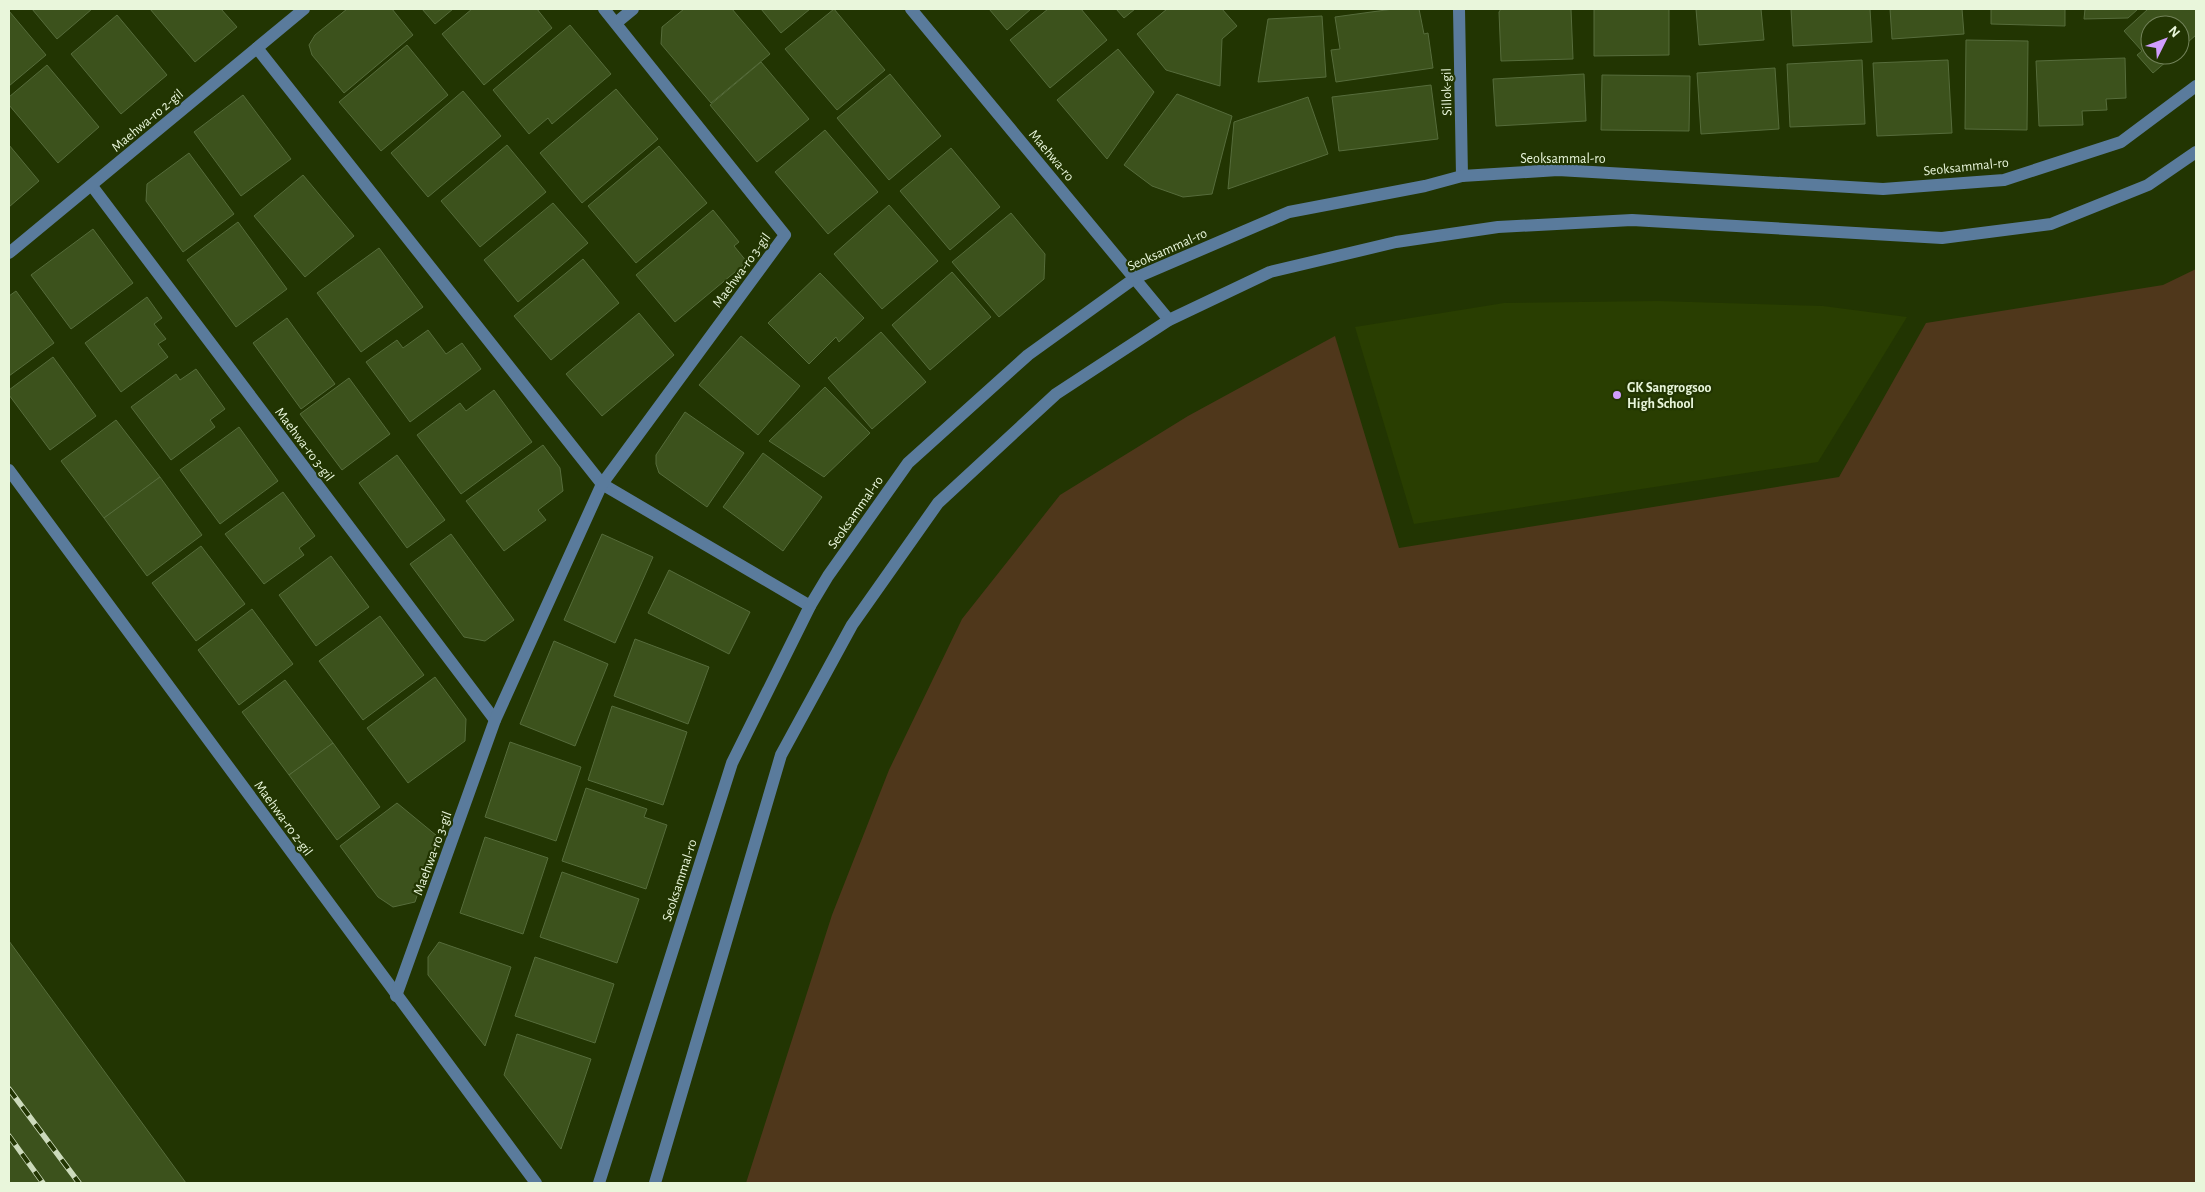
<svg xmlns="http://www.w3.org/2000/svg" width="2205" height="1192" font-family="'Alegreya Sans',sans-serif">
  <rect width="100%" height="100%" fill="#223502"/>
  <path fill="#293e01" d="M 1658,301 L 1823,306 L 1907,317 L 1818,462 L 1414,524 L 1355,327 L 1504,303 Z"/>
  <path fill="#4f371b" d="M 2196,269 L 2196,1183 L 746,1183 L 832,915 L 889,770 L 962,619 L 1060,495 L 1188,416 L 1335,336 L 1399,548 L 1839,477 L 1926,323 L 2163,285 Z"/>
  <g fill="#3c521c" stroke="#566c3b">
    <path d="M 32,9 L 92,9 L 57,39 Z"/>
    <path d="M 150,9 L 221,9 L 237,27 L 195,62 Z"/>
    <path d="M 347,9 L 392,9 L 413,35 L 344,93 L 312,55 L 309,45 L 315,35 Z"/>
    <path d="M 422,9 L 453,9 L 435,24 Z"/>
    <path d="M 472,9 L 537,9 L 552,28 L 484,85 L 442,34 Z"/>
    <path d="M 684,9 L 732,9 L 770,54 L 711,103 L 661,44 L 662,27 Z"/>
    <path d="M 761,9 L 810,9 L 781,33 Z"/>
    <path d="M 834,9 L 885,70 L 837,110 L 785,49 Z"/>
    <path d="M 989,9 L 1031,9 L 1007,30 Z"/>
    <path d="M 1048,9 L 1081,9 L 1107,40 L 1050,88 L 1010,40 Z"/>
    <path d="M 1116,9 L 1135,9 L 1124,18 Z"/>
    <path d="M 1167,9 L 1222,9 L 1237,26 L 1222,39 L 1220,86 L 1166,70 L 1137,34 Z"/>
    <path d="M 1393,9 L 1419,9 L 1424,34 L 1428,33 L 1433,68 L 1336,82 L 1331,50 L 1340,49 L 1335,17 Z"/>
    <path d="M 1501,9 L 1571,9 L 1573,59 L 1501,61 L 1499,12 Z"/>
    <path d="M 1594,9 L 1669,9 L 1669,55 L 1594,56 Z"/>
    <path d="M 1696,9 L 1761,9 L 1764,40 L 1699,45 Z"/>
    <path d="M 1791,9 L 1870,9 L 1872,42 L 1793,46 Z"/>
    <path d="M 1890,9 L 1962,9 L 1964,34 L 1892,39 Z"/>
    <path d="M 1991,9 L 2065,9 L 2065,26 L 1991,24 Z"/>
    <path d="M 2085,9 L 2138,9 L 2128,18 L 2084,19 Z"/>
    <path d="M 2148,9 L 2196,9 L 2196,35 L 2180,49 L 2180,25 L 2150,25 L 2150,55 L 2174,55 L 2153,73 L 2137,55 L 2142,51 L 2124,31 Z"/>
    <path d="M 9,11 L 46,55 L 9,86 Z"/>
    <path d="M 117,15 L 167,75 L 121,114 L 71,54 Z"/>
    <path d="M 1322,16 L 1326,77 L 1258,82 L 1268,19 Z"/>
    <path d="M 570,25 L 611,74 L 552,124 L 548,118 L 529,134 L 493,90 Z"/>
    <path d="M 1966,40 L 2028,41 L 2027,130 L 1965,129 Z"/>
    <path d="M 407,45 L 448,95 L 381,151 L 339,102 Z"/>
    <path d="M 1118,49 L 1154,92 L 1107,159 L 1057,100 Z"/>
    <path d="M 2125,58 L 2126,98 L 2106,99 L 2107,110 L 2082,111 L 2083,125 L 2039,126 L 2036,61 Z"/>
    <path d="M 1862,60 L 1865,124 L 1790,127 L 1787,64 Z"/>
    <path d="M 1948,60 L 1952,133 L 1877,136 L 1873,63 Z"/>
    <path d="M 761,62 L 809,119 L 757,162 L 710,105 Z"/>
    <path d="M 47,65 L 99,127 L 58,163 L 9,105 L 9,97 Z"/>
    <path d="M 1775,68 L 1779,129 L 1701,134 L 1697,73 Z"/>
    <path d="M 890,74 L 941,136 L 889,180 L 837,118 Z"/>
    <path d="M 1584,74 L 1586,121 L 1496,126 L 1493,79 Z"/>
    <path d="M 1602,75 L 1690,76 L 1689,131 L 1601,130 Z"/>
    <path d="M 1431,85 L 1438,139 L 1339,151 L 1332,97 Z"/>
    <path d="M 616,89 L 658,139 L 582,203 L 540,153 Z"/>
    <path d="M 463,91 L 501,136 L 428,197 L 391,153 Z"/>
    <path d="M 1177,94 L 1232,116 L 1212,194 L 1183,197 L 1152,186 L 1124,165 Z"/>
    <path d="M 243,95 L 291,159 L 241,196 L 194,132 Z"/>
    <path d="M 1308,97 L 1328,154 L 1228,189 L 1234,122 Z"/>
    <path d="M 825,130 L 878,192 L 828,234 L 775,172 Z"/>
    <path d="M 9,145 L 39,181 L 9,207 Z"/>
    <path d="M 507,145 L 546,192 L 480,247 L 441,201 Z"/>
    <path d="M 659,146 L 707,203 L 636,263 L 588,206 Z"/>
    <path d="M 951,148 L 1000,207 L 950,250 L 900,191 Z"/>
    <path d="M 189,153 L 234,214 L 183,252 L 146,201 L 147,184 Z"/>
    <path d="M 303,175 L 354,236 L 305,277 L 254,216 Z"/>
    <path d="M 553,203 L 588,243 L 518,302 L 484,260 Z"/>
    <path d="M 889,205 L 938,261 L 882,309 L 834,254 Z"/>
    <path d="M 713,210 L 739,242 L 734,246 L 747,262 L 675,322 L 636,275 Z"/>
    <path d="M 1011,213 L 1045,254 L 1044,279 L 999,317 L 952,262 Z"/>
    <path d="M 238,222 L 287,289 L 236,327 L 187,260 Z"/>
    <path d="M 93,229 L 133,283 L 71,329 L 31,275 Z"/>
    <path d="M 379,248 L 423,307 L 361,352 L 317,293 Z"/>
    <path d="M 583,259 L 619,303 L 551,360 L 514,316 Z"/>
    <path d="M 952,272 L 991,317 L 930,370 L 892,325 Z"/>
    <path d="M 820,273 L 864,318 L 839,342 L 836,337 L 809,364 L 768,323 Z"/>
    <path d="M 16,291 L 54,343 L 9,376 L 9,296 Z"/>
    <path d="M 147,297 L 162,318 L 154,324 L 166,339 L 158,344 L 168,357 L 121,392 L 85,343 Z"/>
    <path d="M 639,313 L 674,355 L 602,416 L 566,374 Z"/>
    <path d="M 287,318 L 335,384 L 301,409 L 253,343 Z"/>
    <path d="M 428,330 L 446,354 L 462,343 L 481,369 L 410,422 L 366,362 L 397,340 L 403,348 Z"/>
    <path d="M 881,332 L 926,382 L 872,429 L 828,378 Z"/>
    <path d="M 741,336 L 800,386 L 758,435 L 699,385 Z"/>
    <path d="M 53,357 L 96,416 L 50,450 L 9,395 L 9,390 Z"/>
    <path d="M 196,369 L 225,409 L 210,420 L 215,427 L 171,460 L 131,407 L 176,374 L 180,380 Z"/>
    <path d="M 349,378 L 390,434 L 342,470 L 300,414 Z"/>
    <path d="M 825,387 L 870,433 L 824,477 L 769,441 Z"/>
    <path d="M 494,390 L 532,442 L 461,494 L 417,435 L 460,403 L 466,411 Z"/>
    <path d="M 685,412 L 744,453 L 707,507 L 659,473 L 656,464 L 656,455 Z"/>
    <path d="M 116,420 L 160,477 L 104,518 L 61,461 Z"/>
    <path d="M 239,427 L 278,481 L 220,524 L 180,470 Z"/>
    <path d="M 543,445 L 560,468 L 563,491 L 538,510 L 546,520 L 504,551 L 466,501 Z"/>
    <path d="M 763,453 L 822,497 L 783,551 L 723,507 Z"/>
    <path d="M 397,455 L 445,520 L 407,548 L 359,483 Z"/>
    <path d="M 160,477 L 202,535 L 147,576 L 104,518 Z"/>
    <path d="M 283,492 L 315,536 L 299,548 L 304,555 L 264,584 L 225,534 Z"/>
    <path d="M 451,534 L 514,620 L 485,641 L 464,637 L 410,564 Z"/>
    <path d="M 602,534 L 653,557 L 615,643 L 564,620 Z"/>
    <path d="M 201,546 L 245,604 L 196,641 L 152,583 Z"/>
    <path d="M 331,556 L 369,607 L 316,646 L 279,595 Z"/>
    <path d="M 669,570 L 750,612 L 729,654 L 648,613 Z"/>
    <path d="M 252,609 L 293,664 L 239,705 L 198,650 Z"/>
    <path d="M 380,616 L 424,675 L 363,720 L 319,661 Z"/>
    <path d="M 635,639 L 709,667 L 688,724 L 614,696 Z"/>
    <path d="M 554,641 L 608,664 L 575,746 L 520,724 Z"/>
    <path d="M 435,677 L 466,719 L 465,741 L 408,783 L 367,728 Z"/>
    <path d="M 285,680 L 333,743 L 289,775 L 242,712 Z"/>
    <path d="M 612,706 L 687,732 L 663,805 L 588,780 Z"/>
    <path d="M 510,742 L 581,767 L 556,841 L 485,817 Z"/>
    <path d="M 333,743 L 380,807 L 337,840 L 289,775 Z"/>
    <path d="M 586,788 L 647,809 L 644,817 L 667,825 L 646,889 L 562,861 Z"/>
    <path d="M 397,803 L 437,836 L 415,902 L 393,907 L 378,897 L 340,846 Z"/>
    <path d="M 485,837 L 548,858 L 523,934 L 460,913 Z"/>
    <path d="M 562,872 L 639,899 L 617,963 L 540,937 Z"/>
    <path d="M 9,941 L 186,1183 L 9,1183 Z"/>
    <path d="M 439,942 L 511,967 L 485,1046 L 428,975 L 428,957 Z"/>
    <path d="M 535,957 L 614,984 L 595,1043 L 515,1016 Z"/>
    <path d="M 517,1034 L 591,1059 L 561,1149 L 504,1075 Z"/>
  </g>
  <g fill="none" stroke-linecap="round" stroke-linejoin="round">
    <g stroke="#5a7b9c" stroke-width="12">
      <path d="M 911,9 L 1169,320"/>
      <path d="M 1459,9 L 1462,176"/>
      <path d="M 616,23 L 633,9"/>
      <path d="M 257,48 L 602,484 L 810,606"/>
      <path d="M 92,186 L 495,720"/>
      <path d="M 9,253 L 304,9"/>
      <path d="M 9,470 L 536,1183"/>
      <path d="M 396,996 L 495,720 L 602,484 L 785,235 L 604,9"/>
      <path d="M 599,1183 L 732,763 L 810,606 L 828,576 L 908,463 L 1028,355 L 1135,278 L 1289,212 L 1425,186 L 1462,176 L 1558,170 L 1883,189 L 2004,180 L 2121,142 L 2196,86"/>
      <path d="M 655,1183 L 781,755 L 852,625 L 938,503 L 1056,394 L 1169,320 L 1270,272 L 1396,242 L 1498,227 L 1632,220 L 1942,238 L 2051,224 L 2148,185 L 2196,152"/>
    </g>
    <defs>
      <g id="rail">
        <path d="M 9,1089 L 79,1183"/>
        <path d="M 9,1136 L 43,1183"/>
      </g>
    </defs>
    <use href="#rail" stroke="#ccdabb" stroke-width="5.5"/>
    <use href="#rail" stroke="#223502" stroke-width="4" stroke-dasharray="11" stroke-linecap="butt"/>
  </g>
  <circle fill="#d19dfe" stroke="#223502" stroke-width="2" cx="1617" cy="395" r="5"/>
  <g text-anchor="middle" stroke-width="4.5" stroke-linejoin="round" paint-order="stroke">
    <g font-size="14" fill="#e9f6db" stroke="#223502">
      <text transform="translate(1446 92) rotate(-91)" y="5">Sillok-gil</text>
      <text transform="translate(147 120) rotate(-40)" y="5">Maehwa-ro 2-gil</text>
      <text transform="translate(1052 155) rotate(50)" y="5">Maehwa-ro</text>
      <text x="1563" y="163">Seoksammal-ro</text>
      <text transform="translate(1966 166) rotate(-6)" y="5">Seoksammal-ro</text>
      <text transform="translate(1167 249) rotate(-24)" y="5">Seoksammal-ro</text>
      <text transform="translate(741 270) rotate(-54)" y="5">Maehwa-ro 3-gil</text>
      <text transform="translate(305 444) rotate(53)" y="5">Maehwa-ro 3-gil</text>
      <text transform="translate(855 512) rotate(-55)" y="5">Seoksammal-ro</text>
      <text transform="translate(284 818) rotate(54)" y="5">Maehwa-ro 2-gil</text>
      <text transform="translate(432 853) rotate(-70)" y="5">Maehwa-ro 3-gil</text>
      <text transform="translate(679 880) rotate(-72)" y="5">Seoksammal-ro</text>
    </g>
    <g font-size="14" font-weight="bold" fill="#e9f6db" stroke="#223502" text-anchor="start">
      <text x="1627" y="392">GK Sangrogsoo<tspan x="1627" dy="16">High School</tspan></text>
    </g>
  </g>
  <rect width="2205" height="1192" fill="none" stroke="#e9f6db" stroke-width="20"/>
  <g transform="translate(2165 40) rotate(48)"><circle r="24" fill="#223502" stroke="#728259"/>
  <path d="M0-4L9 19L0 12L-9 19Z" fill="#d19dfe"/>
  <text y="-8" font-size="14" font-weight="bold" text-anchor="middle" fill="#e9f6db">N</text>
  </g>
</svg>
